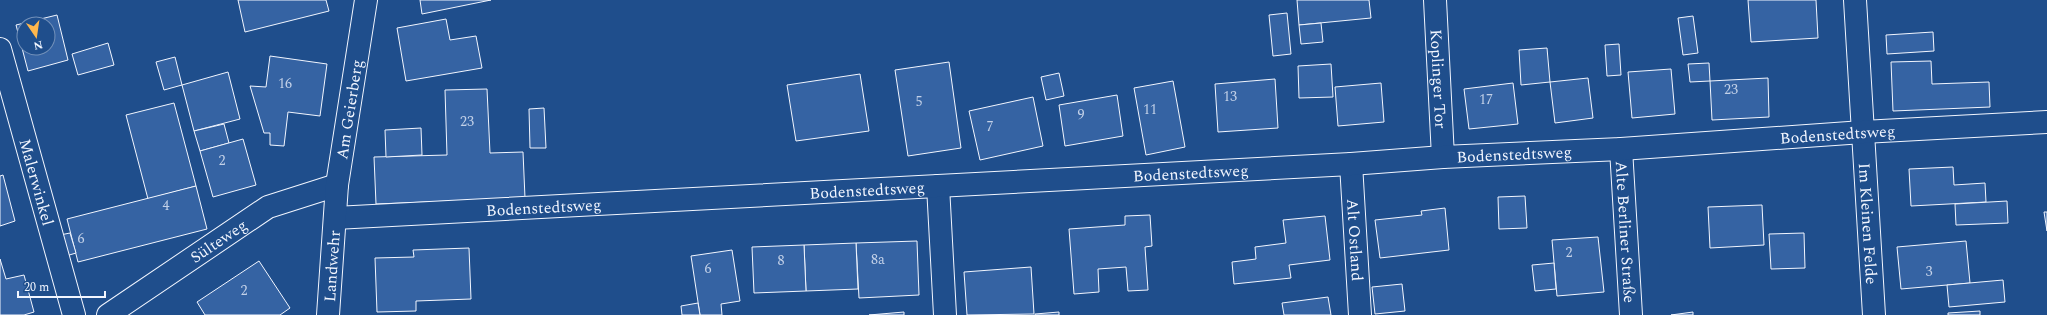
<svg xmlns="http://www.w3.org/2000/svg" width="2047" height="315" font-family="Spectral,serif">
  <rect width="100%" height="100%" fill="#1f4e8c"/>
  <g fill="#3563a3" stroke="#f2f6ff" fill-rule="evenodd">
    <path d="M 238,0 L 326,0 L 329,11 L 245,32 Z"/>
    <path d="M 420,0 L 491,0 L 422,14 Z"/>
    <path d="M 1297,0 L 1369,0 L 1371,18 L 1299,25 Z"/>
    <path d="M 1748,0 L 1816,0 L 1818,38 L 1751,42 Z"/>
    <path d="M 1287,13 L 1291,54 L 1273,56 L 1269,15 Z"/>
    <path d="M 57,15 L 68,60 L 28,71 L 16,25 ZM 24,24 L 48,24 L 48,48 L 24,48 Z"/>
    <path d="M 1693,16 L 1698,53 L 1683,55 L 1678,18 Z"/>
    <path d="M 446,19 L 450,40 L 476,36 L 482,68 L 406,81 L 397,28 Z"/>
    <path d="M 1321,23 L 1323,42 L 1301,44 L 1299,25 Z"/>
    <path d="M 1933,32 L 1934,51 L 1887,54 L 1886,35 Z"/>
    <path d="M 108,43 L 114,65 L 78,75 L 72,54 Z"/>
    <path d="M 1619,44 L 1621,75 L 1607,76 L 1605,45 Z"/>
    <path d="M 1547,48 L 1550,82 L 1521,85 L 1519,50 Z"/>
    <path d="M 270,56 L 327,64 L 320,116 L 288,112 L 284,146 L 270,145 L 270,133 L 264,133 L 250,86 L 266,87 Z"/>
    <path d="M 175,57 L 182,85 L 164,90 L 156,62 Z"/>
    <path d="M 1931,61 L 1932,84 L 1989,82 L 1990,107 L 1893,111 L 1891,62 Z"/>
    <path d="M 949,62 L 961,148 L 908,156 L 895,70 Z"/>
    <path d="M 1709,63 L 1710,81 L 1690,82 L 1688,64 Z"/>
    <path d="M 1331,64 L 1333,97 L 1299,98 L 1298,66 Z"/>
    <path d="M 1671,69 L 1675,114 L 1632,118 L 1628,72 Z"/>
    <path d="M 228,72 L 240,119 L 194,131 L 182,85 Z"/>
    <path d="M 1059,73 L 1064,96 L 1046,100 L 1041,77 Z"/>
    <path d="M 860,74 L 869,131 L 796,141 L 787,85 Z"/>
    <path d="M 1588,78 L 1593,118 L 1555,123 L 1550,82 Z"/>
    <path d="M 1768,78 L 1769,117 L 1712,120 L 1710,81 Z"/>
    <path d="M 1275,79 L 1278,128 L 1218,132 L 1215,84 Z"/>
    <path d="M 1173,81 L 1185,147 L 1146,155 L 1134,88 Z"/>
    <path d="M 1381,83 L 1384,122 L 1338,126 L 1335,87 Z"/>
    <path d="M 1513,83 L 1518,124 L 1469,129 L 1464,89 Z"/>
    <path d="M 487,89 L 490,153 L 523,152 L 525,198 L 376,204 L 374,157 L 447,155 L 445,90 Z"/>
    <path d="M 1117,95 L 1123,136 L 1065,146 L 1059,105 Z"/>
    <path d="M 1033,97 L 1043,146 L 980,160 L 969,111 Z"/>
    <path d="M 174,103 L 196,186 L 148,199 L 126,115 Z"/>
    <path d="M 544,108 L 546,148 L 530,148 L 529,109 Z"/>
    <path d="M 224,124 L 229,143 L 200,151 L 194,131 Z"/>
    <path d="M 421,128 L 422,155 L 386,157 L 385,130 Z"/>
    <path d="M 243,139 L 256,185 L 213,197 L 200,151 Z"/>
    <path d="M 1953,167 L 1954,185 L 1985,183 L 1986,202 L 1911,206 L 1909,169 Z"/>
    <path d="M 3,175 L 15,221 L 0,226 L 0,176 Z"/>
    <path d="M 196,186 L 207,229 L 78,262 L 67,219 Z"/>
    <path d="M 1525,196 L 1527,228 L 1499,229 L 1498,197 Z"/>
    <path d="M 2007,201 L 2008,223 L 1956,225 L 1955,204 Z"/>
    <path d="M 1762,205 L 1764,245 L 1710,248 L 1708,207 Z"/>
    <path d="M 1445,208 L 1449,250 L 1380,258 L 1375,220 L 1422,215 L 1421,211 Z"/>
    <path d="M 2044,212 L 2047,212 L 2047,231 Z"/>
    <path d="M 1150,215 L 1152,246 L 1145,247 L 1148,290 L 1128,291 L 1126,267 L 1098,269 L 1099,292 L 1074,294 L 1069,229 L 1125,225 L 1125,216 Z"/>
    <path d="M 1325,216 L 1330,260 L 1289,265 L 1291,278 L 1234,284 L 1232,262 L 1256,259 L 1255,247 L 1286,243 L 1283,220 Z"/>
    <path d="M 70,233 L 76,253 L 66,256 L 60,235 Z"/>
    <path d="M 1804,233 L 1805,268 L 1771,269 L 1769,234 Z"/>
    <path d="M 1598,237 L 1604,292 L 1557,296 L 1552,240 Z"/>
    <path d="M 917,241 L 919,295 L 859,298 L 856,243 Z"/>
    <path d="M 1966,241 L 1970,283 L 1901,289 L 1897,247 Z"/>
    <path d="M 856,243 L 858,289 L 806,291 L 804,245 Z"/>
    <path d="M 804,245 L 806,291 L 754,293 L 752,247 Z"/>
    <path d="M 469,248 L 471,299 L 416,301 L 416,311 L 377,312 L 375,258 L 414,257 L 413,250 Z"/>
    <path d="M 732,250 L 740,301 L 721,304 L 722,315 L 700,315 L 691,256 Z"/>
    <path d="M 0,259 L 6,279 L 24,275 L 34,312 L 24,315 L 0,315 Z"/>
    <path d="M 259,261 L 290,308 L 280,315 L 205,315 L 197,302 Z"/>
    <path d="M 1554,263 L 1556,289 L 1535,291 L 1532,265 Z"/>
    <path d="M 1031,267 L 1034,314 L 967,315 L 964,272 Z"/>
    <path d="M 2003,280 L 2005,302 L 1949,307 L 1947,285 Z"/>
    <path d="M 1402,284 L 1405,311 L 1375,314 L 1372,287 Z"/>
    <path d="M 1328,297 L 1331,315 L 1284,315 L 1282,303 Z"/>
    <path d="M 698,303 L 700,315 L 682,315 L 681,306 Z"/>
    <path d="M 1980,311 L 1980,315 L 1948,315 L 1948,313 Z"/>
    <path d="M 904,312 L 904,315 L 869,315 Z"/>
    <path d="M 1059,312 L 1059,315 L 1035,315 L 1035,314 Z"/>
    <path d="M 1693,312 L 1693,315 L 1671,315 Z"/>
  </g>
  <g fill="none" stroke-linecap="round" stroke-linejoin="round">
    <defs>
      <g id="minor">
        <path id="s1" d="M 1435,0 L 1443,157"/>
        <path id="s2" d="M 1855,0 L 1874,315"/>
        <path id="s3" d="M 0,49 L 74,315"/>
        <path id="s4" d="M 1621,149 L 1631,315"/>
        <path id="s5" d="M 1351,164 L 1360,315"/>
        <path d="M 938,186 L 945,315"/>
        <path id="s6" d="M 335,218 L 1351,164 L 1443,157 L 1621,149 L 1863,132 L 2047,122"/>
        <path id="s7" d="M 108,315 L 268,207 L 337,185"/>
        <path id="s8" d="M 328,315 L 337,185 L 366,0"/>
      </g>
    </defs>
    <use href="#minor" stroke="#f2f6ff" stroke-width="24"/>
    <use href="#minor" stroke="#1f4e8c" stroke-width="22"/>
  </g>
  <g text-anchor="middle" stroke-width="3" stroke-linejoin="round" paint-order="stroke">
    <g font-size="14" fill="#c3d1e8">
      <text x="285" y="88">16</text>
      <text x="1731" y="94">23</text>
      <text x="1230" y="101">13</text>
      <text x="1486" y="104">17</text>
      <text x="919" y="106">5</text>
      <text x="1150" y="114">11</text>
      <text x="1081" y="119">9</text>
      <text x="467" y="126">23</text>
      <text x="990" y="131">7</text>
      <text x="222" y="165">2</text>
      <text x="166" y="210">4</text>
      <text x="81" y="243">6</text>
      <text x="1569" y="257">2</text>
      <text x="878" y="264">8a</text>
      <text x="781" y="265">8</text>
      <text x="708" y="273">6</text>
      <text x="1929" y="276">3</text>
      <text x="244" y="295">2</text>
    </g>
    <g font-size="16" fill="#f2f6ff" stroke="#1f4e8c">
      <text dy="6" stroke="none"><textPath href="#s1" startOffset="79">Koplinger Tor</textPath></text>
      <text dy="6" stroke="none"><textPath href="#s8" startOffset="207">Am Geierberg</textPath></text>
      <text dy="6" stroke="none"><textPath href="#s6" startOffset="1505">Bodenstedtsweg</textPath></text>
      <text dy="6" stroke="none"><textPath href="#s6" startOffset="1181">Bodenstedtsweg</textPath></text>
      <text dy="6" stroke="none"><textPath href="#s6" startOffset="857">Bodenstedtsweg</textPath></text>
      <text dy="6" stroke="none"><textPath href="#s3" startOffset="138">Malerwinkel</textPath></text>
      <text dy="6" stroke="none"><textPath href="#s6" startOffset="533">Bodenstedtsweg</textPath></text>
      <text dy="6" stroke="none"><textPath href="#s6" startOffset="209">Bodenstedtsweg</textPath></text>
      <text dy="6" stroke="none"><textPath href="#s2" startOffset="224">Im Kleinen Felde</textPath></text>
      <text dy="6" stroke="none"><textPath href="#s4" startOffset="83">Alte Berliner Straße</textPath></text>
      <text dy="6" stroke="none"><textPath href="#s5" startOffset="76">Alt Ostland</textPath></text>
      <text dy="6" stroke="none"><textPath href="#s7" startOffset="133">Sülteweg</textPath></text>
      <text dy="6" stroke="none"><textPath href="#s8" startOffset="49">Landwehr</textPath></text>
    </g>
  </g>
  <g transform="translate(36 36) rotate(167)"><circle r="19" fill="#1f4e8c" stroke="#7391ba"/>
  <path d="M0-3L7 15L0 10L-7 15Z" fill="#ffb74d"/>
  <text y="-6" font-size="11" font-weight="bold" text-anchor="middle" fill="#f2f6ff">N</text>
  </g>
  <path d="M18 291v6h87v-6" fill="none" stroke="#f2f6ff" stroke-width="2"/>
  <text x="24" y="291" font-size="12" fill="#f2f6ff" stroke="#1f4e8c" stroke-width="3" paint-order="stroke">20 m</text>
</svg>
